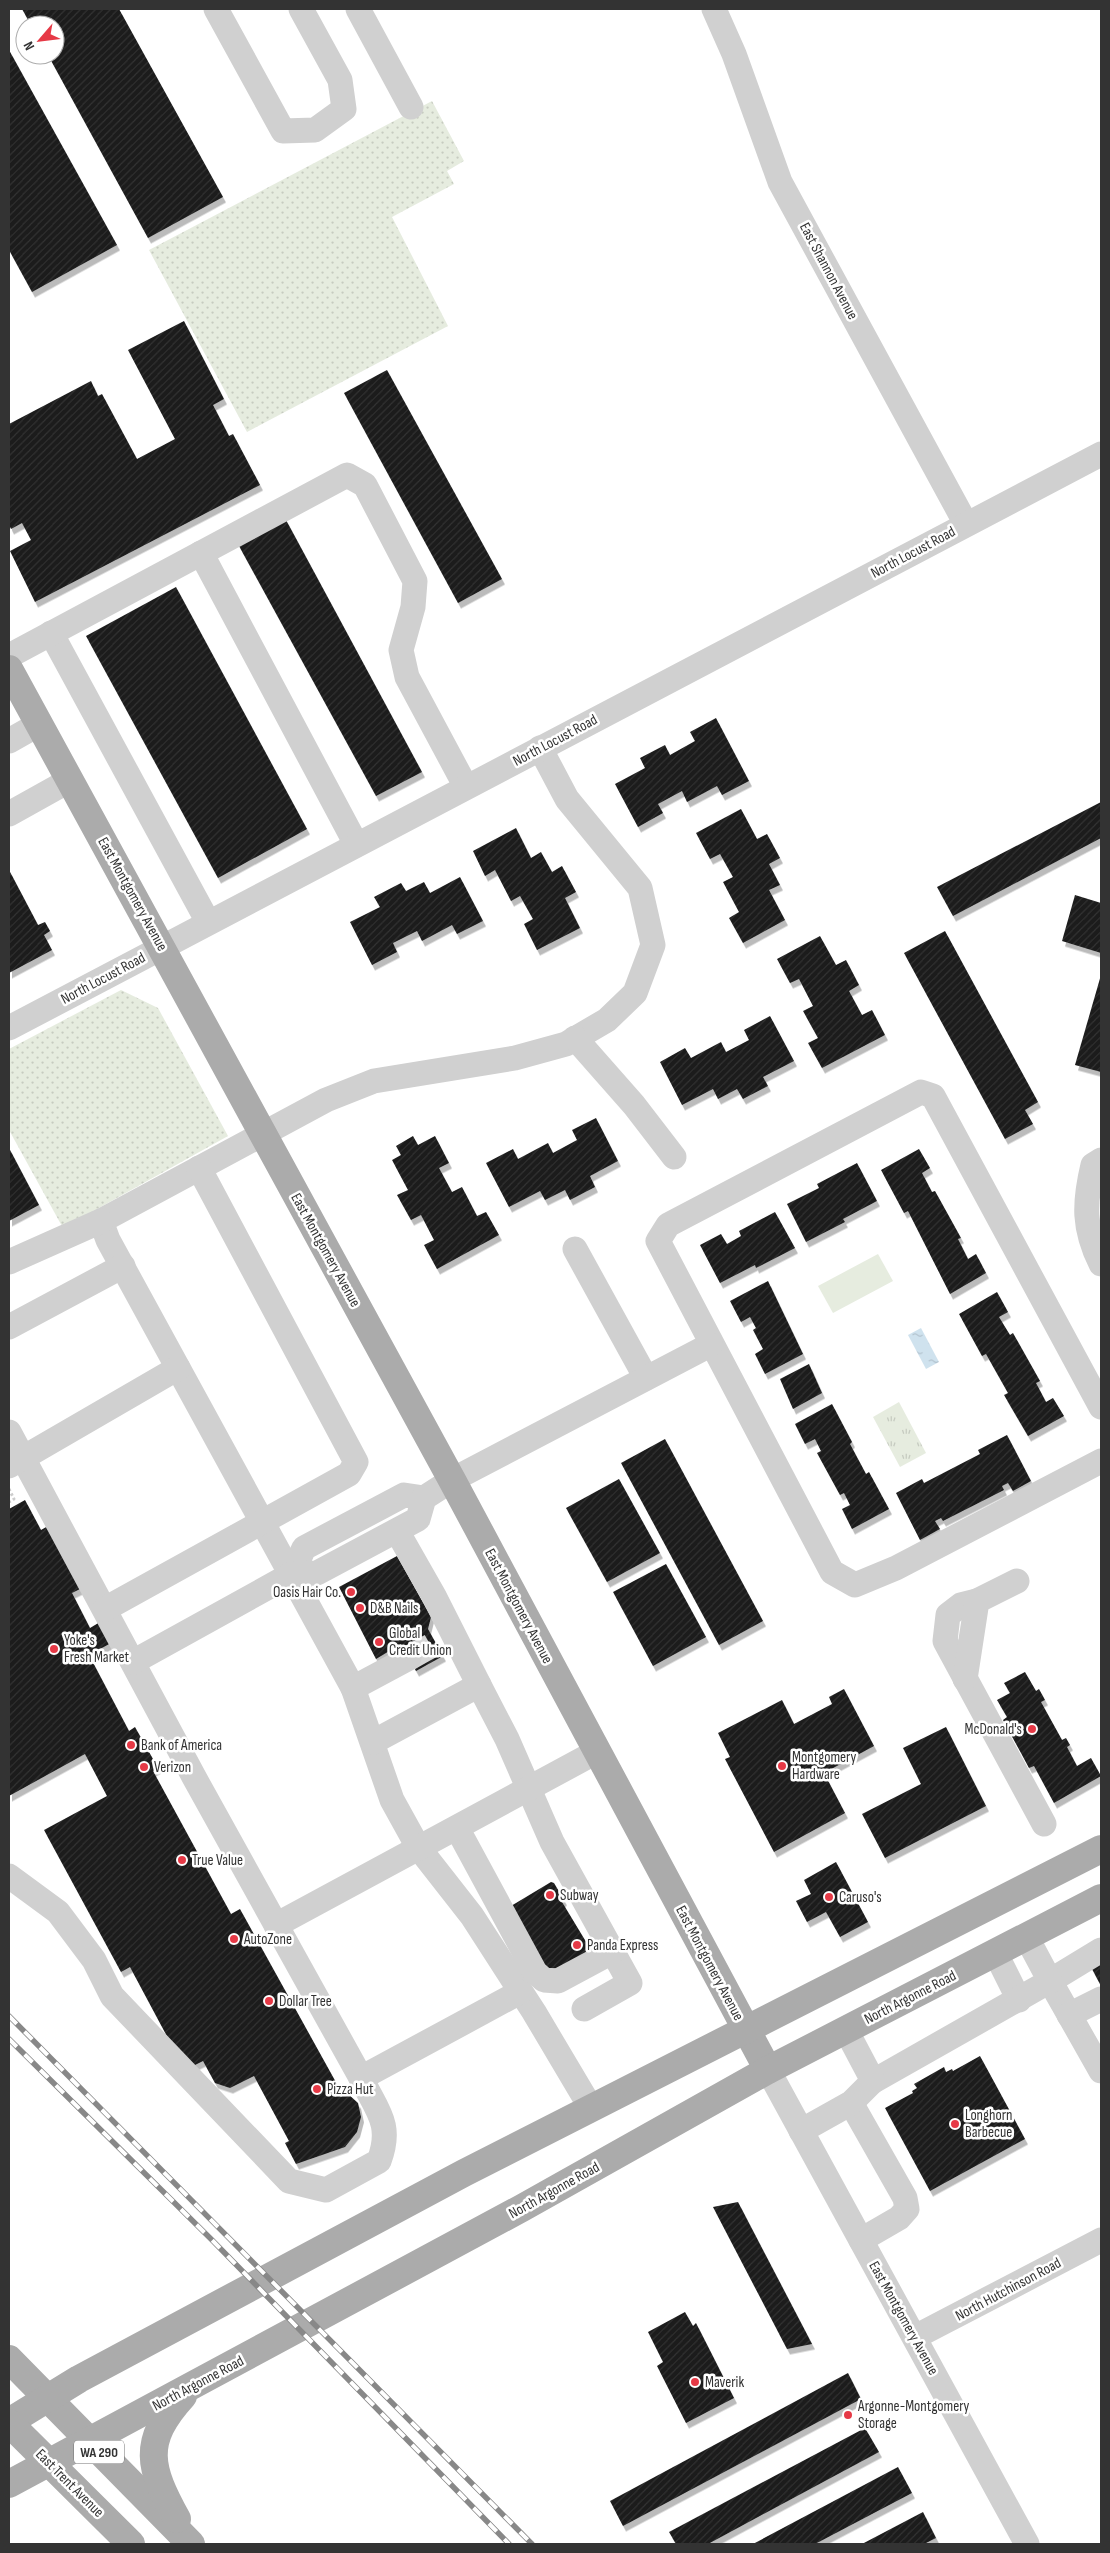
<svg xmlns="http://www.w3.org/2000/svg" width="1110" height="2553" font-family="'Sofia Sans Condensed',sans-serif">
  <defs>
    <pattern id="grass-dots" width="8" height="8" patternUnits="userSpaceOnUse" patternTransform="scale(1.25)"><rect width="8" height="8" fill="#e6ecdf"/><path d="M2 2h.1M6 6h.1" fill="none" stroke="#c6cbc0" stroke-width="1.8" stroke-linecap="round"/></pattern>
    <pattern id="park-tufts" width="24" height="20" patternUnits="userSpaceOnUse" patternTransform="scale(1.25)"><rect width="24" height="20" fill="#e6ecdf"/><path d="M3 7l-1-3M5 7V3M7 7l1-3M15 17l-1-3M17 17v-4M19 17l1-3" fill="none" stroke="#c6cbc0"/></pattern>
    <pattern id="water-ripples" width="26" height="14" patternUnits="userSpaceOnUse" patternTransform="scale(1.25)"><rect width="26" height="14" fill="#cfe2ee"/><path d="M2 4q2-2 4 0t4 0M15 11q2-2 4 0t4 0" fill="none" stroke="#b2c2cd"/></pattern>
    <pattern id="building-hatch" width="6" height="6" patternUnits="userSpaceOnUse" patternTransform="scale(1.25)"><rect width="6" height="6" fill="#1a1a1a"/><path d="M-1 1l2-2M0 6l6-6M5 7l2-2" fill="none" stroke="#333"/></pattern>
    <filter id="shadow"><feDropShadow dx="3" dy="5.5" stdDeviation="0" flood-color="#0004"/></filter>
  </defs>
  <rect width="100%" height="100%" fill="#fff"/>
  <g fill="url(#grass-dots)">
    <path d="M 432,101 L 464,161 L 447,171 L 454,184 L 392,217 L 448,326 L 247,432 L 149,250 Z"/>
    <path d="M 121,990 L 158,1008 L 228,1136 L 63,1228 L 9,1130 L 9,1049 Z"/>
  </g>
  <path fill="url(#park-tufts)" d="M 899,1402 L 926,1453 L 900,1467 L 873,1417 Z"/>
  <path fill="#e6ecdf" d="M 878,1254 L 893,1281 L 833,1313 L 818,1286 Z"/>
  <path fill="url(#water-ripples)" d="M 921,1328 L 939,1362 L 926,1369 L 908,1335 Z"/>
  <g fill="url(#building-hatch)" filter="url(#shadow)">
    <path d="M 22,9 L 119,9 L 223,197 L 148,238 L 48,55 L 55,55 L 55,25 L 31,25 Z"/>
    <path d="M 9,50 L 117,245 L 32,292 L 9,250 Z"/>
    <path d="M 184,321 L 224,399 L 213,405 L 229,436 L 233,434 L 260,485 L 35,602 L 10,551 L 31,540 L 22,523 L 11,529 L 9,525 L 9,424 L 91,381 L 98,396 L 102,394 L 137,459 L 175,439 L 128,350 Z"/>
    <path d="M 387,370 L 502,579 L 458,603 L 344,393 Z"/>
    <path d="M 286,520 L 422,772 L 376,796 L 239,546 Z"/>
    <path d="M 176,587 L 307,829 L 218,878 L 86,636 Z"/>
    <path d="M 716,718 L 749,781 L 722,795 L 717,786 L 687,802 L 682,791 L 658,804 L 663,813 L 638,827 L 615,784 L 645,768 L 640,758 L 665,745 L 670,755 L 695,741 L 690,732 Z"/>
    <path d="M 1101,802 L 1101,838 L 953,916 L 937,887 Z"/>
    <path d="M 741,809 L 757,839 L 767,834 L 780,858 L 769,864 L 780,885 L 769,890 L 785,920 L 743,943 L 729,918 L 739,912 L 723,882 L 733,877 L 720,854 L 710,859 L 696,833 Z"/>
    <path d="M 516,828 L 531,858 L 541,852 L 552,872 L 562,866 L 576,892 L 565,898 L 580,928 L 537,950 L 524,924 L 533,919 L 520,896 L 511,901 L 495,870 L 485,876 L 473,851 Z"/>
    <path d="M 9,870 L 38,925 L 45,922 L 50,931 L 44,935 L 52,950 L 9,973 Z"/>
    <path d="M 460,877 L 483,921 L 457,934 L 452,925 L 422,941 L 417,931 L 393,943 L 397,952 L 372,965 L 350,922 L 380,907 L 374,897 L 401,883 L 406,891 L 424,882 L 430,893 Z"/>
    <path d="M 1075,895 L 1101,903 L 1101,953 L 1062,941 Z"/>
    <path d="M 945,931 L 1038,1102 L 1025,1110 L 1033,1124 L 1005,1139 L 904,953 Z"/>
    <path d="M 820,936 L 836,965 L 846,960 L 859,985 L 849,991 L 862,1015 L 872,1010 L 885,1035 L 822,1068 L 808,1043 L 818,1038 L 803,1011 L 813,1006 L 799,979 L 790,983 L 777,959 Z"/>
    <path d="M 1101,975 L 1101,1072 L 1075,1065 Z"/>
    <path d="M 770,1016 L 794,1061 L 763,1077 L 768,1086 L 743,1099 L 737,1089 L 718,1099 L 713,1089 L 682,1105 L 660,1062 L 685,1048 L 691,1058 L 721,1042 L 726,1052 L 749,1040 L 744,1030 Z"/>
    <path d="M 596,1118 L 618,1161 L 590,1176 L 595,1187 L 570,1200 L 565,1190 L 545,1200 L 540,1191 L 509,1207 L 486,1163 L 513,1149 L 518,1159 L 548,1143 L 553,1153 L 577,1140 L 572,1130 Z"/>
    <path d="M 413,1136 L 418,1145 L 435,1136 L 449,1163 L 439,1168 L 452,1192 L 462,1187 L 477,1216 L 486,1212 L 499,1235 L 437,1269 L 424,1245 L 434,1240 L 421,1215 L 411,1220 L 397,1195 L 408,1190 L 392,1160 L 401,1155 L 396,1146 Z"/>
    <path d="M 9,1148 L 39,1205 L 9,1221 Z"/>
    <path d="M 919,1149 L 930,1168 L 922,1173 L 932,1192 L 935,1191 L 961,1238 L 958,1239 L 968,1259 L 976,1254 L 986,1273 L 950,1294 L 908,1211 L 904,1213 L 881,1170 Z"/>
    <path d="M 857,1163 L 877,1201 L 843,1219 L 845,1222 L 806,1242 L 787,1204 L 819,1188 L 817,1184 Z"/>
    <path d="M 775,1212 L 795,1248 L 756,1268 L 755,1265 L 720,1283 L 700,1245 L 721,1234 L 727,1244 L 741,1236 L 739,1231 Z"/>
    <path d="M 768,1281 L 803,1354 L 765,1374 L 755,1354 L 763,1349 L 753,1330 L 756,1328 L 750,1317 L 741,1322 L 730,1301 Z"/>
    <path d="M 997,1292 L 1008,1312 L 999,1317 L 1010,1335 L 1013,1333 L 1040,1381 L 1036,1383 L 1046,1402 L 1053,1398 L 1064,1416 L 1028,1436 L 1004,1395 L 1008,1393 L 986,1354 L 982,1356 L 959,1314 Z"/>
    <path d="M 809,1364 L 822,1393 L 793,1409 L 780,1379 Z"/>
    <path d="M 832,1404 L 852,1442 L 850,1444 L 866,1474 L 869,1472 L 889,1509 L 852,1529 L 842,1509 L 850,1505 L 844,1493 L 840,1495 L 817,1453 L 821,1451 L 815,1439 L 805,1444 L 795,1424 Z"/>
    <path d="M 1007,1435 L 1031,1481 L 1013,1491 L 1008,1483 L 1002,1486 L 1004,1490 L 943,1521 L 941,1518 L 935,1521 L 940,1529 L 920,1540 L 896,1493 L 922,1479 L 924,1483 L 980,1454 L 978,1450 Z"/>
    <path d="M 665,1439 L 763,1621 L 719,1645 L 621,1463 Z"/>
    <path d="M 619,1479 L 660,1553 L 607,1582 L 566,1508 Z"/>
    <path d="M 25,1500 L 41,1530 L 48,1526 L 82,1588 L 72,1593 L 90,1628 L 100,1622 L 111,1643 L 89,1655 L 129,1731 L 135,1727 L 158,1768 L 153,1771 L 231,1914 L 240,1909 L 338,2086 L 335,2088 L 347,2093 L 358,2103 L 361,2117 L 357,2132 L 345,2147 L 296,2164 L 285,2143 L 289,2141 L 254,2076 L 230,2088 L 215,2083 L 203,2061 L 185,2070 L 130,1967 L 121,1972 L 44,1830 L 107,1796 L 85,1754 L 9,1796 L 9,1509 Z"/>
    <path d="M 397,1556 L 431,1617 L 428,1629 L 443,1656 L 416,1671 L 401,1644 L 376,1659 L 339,1587 Z"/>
    <path d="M 666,1564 L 706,1637 L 653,1666 L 613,1592 Z"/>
    <path d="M 1025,1672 L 1036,1691 L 1039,1689 L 1045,1700 L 1041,1702 L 1062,1740 L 1066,1738 L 1070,1745 L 1067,1747 L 1077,1766 L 1091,1758 L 1101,1776 L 1054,1803 L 1034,1766 L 1029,1768 L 1021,1753 L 1003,1720 L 1007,1717 L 997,1700 L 1010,1693 L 1004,1683 Z"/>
    <path d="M 844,1689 L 874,1746 L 824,1773 L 845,1813 L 774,1852 L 725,1759 L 730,1757 L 718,1733 L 782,1700 L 794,1724 L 832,1704 L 829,1697 Z"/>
    <path d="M 946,1727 L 986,1806 L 885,1858 L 862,1814 L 921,1784 L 903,1748 Z"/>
    <path d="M 836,1862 L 868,1922 L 840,1937 L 826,1912 L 807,1922 L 796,1901 L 811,1894 L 804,1880 Z"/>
    <path d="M 551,1882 L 554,1883 L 564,1900 L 562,1902 L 594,1955 L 569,1966 L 546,1970 L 511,1906 Z"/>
    <path d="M 1101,1964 L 1101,1986 L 1092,1969 Z"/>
    <path d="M 980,2056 L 1025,2139 L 930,2191 L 885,2108 L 913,2093 L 912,2091 L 917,2088 L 914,2084 L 944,2067 L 946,2072 L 952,2069 L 953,2071 Z"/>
    <path d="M 738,2202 L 812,2344 L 787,2349 L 713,2207 Z"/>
    <path d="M 685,2312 L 693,2326 L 696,2323 L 734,2398 L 686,2423 L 657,2366 L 663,2362 L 648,2332 Z"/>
    <path d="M 848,2373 L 861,2399 L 623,2526 L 610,2501 Z"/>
    <path d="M 865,2428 L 879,2452 L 708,2544 L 676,2544 L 669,2532 Z"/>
    <path d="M 898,2467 L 912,2493 L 815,2544 L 753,2544 Z"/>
    <path d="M 923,2512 L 936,2538 L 924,2544 L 862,2544 Z"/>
  </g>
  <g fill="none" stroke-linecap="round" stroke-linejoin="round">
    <path stroke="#d6d6d6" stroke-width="25" stroke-dasharray="25 12" stroke-linecap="butt" d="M 409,1658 L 436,1643"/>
    <path stroke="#cdcdcd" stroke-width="3" stroke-dasharray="2.5 2.5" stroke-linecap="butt" d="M 9,1489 L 14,1499 L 9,1502"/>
    <g stroke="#d0d0d0" stroke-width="25">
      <path d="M 216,9 L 283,131 L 315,130 L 344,109 L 340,80 L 301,9"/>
      <path d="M 358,9 L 411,107"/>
      <path d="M 714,9 L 734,54 L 780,182 L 966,524"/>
      <path d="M 201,553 L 356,844"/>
      <path d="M 51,633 L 208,922"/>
      <path d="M 9,656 L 347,475 L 365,485 L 415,581 L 413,607 L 401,650 L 407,677 L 466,787"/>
      <path d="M 9,741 L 39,724"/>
      <path d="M 540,748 L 567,799 L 640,888 L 653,945 L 635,993 L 607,1020 L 566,1044 L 515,1058 L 374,1081 L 326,1100 L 101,1221 L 108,1240 L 353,1688 L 392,1800 L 418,1847 L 472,1916 L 534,2012 L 591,2108"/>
      <path d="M 9,814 L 70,780"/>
      <path d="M 9,1028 L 1101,454"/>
      <path d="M 575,1038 L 634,1105 L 674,1157"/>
      <path d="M 1101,1160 L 1093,1165 C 1084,1203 1083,1228 1101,1264"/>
      <path d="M 575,1249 L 646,1378"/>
      <path d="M 9,1262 L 101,1221"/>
      <path d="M 9,1327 L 123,1266"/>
      <path d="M 1101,1407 L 933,1096 L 921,1092 L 668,1225 L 658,1241 L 832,1572 L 855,1585 L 896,1568 L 1101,1461"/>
      <path d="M 9,1432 L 194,1777 L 361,2078"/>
      <path d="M 9,1466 L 178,1368"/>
      <path d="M 397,1531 L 434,1596 L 479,1685"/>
      <path d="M 292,1574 L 304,1548 L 404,1495 L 424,1498"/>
      <path d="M 977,1601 L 961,1605 L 948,1615 L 945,1641 L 1044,1824"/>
      <path d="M 105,1609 L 349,1474 L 356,1462 L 199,1168"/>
      <path d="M 133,1662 L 292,1574 L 317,1573 L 418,1519 L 424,1498 L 452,1480 L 710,1345"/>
      <path d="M 965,1679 L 977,1601 L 1017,1581"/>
      <path d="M 353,1688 L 409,1658"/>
      <path d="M 373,1742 L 479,1685 L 507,1739 L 552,1842 L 630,1983 L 584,2009"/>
      <path d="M 457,1828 L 535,1972 L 544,1980 L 558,1981 L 612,1952"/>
      <path d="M 9,1876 L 58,1912 L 94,1960 L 112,1996 L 289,2181 L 326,2190 L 379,2161 C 393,2124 377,2111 361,2078 L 520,1992"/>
      <path d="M 276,1925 L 596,1752"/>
      <path d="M 1101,1950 L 1050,1981 L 1101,2071"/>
      <path d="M 996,1954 L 1019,2000"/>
      <path d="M 1069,2015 L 1101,1999"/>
      <path d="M 768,2070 L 1027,2544"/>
      <path d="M 872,2082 L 1050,1981 L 1027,1938"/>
      <path d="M 851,2103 L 905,2198 L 907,2209 L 899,2218 L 861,2240"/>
      <path d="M 801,2131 L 851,2103 L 873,2081 L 846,2030"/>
      <path d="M 915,2337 L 1101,2240"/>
    </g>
    <g stroke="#ababab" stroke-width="28">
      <path d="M 9,669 L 452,1480 L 768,2070"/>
      <path d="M 9,2359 L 191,2544"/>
      <path d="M 9,2422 L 79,2379 L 464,2173 L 1101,1849"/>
      <path d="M 9,2423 L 131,2544"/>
      <path d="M 9,2484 L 522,2208 L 768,2070 L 1101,1898"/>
      <path d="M 177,2519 C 149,2468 141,2442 183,2396"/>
    </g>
    <defs>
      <g id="rail">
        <path d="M 9,2016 L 532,2544"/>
        <path d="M 9,2039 L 212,2240 L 509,2544"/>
      </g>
    </defs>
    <use href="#rail" stroke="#888" stroke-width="5.5"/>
    <use href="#rail" stroke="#fff" stroke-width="4" stroke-dasharray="11" stroke-linecap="butt"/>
  </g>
  <g fill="#e63946" stroke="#fff" stroke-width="2">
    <circle cx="351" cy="1592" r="5"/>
    <circle cx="360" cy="1608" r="5"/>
    <circle cx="379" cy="1642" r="5"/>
    <circle cx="54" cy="1649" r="5"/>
    <circle cx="1032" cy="1729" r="5"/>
    <circle cx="131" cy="1745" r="5"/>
    <circle cx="782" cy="1766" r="5"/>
    <circle cx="144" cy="1767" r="5"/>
    <circle cx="182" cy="1860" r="5"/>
    <circle cx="550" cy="1895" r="5"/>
    <circle cx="829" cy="1897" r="5"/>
    <circle cx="234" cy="1939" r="5"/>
    <circle cx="577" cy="1945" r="5"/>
    <circle cx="269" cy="2001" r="5"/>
    <circle cx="317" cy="2089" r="5"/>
    <circle cx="955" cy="2124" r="5"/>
    <circle cx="695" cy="2382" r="5"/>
    <circle cx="848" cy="2415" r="5"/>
  </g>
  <g text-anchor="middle" stroke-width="5" stroke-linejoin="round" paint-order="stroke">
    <rect fill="#fff" stroke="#707070" stroke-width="1" x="74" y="2440.5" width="50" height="23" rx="4"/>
    <g font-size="14" font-weight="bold" fill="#333">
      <text x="99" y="2457">WA 290</text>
    </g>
    <g font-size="15" fill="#333" stroke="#fff">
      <text transform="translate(829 271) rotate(62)" y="5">East Shannon Avenue</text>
      <text transform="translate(913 552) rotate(-28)" y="5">North Locust Road</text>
      <text transform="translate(555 740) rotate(-28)" y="5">North Locust Road</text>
      <text transform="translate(133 894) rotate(61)" y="5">East Montgomery Avenue</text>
      <text transform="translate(103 978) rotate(-28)" y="5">North Locust Road</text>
      <text transform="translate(326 1250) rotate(61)" y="5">East Montgomery Avenue</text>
      <text transform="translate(519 1606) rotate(62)" y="5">East Montgomery Avenue</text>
      <text transform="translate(710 1963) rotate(62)" y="5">East Montgomery Avenue</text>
      <text transform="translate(910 1997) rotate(-27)" y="5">North Argonne Road</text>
      <text transform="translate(554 2190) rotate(-29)" y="5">North Argonne Road</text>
      <text transform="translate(1008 2289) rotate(-28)" y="5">North Hutchinson Road</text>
      <text transform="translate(904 2318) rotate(61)" y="5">East Montgomery Avenue</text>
      <text transform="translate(198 2383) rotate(-28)" y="5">North Argonne Road</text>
      <text transform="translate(70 2483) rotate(45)" y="5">East Trent Avenue</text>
    </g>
    <g font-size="15" fill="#333" stroke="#fff" text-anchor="start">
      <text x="341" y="1597" text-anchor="end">Oasis Hair Co.</text>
      <text x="370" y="1613">D&amp;B Nails</text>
      <text x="389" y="1638">Global<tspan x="389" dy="17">Credit Union</tspan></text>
      <text x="64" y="1645">Yoke's<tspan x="64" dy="17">Fresh Market</tspan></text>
      <text x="1022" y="1734" text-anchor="end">McDonald's</text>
      <text x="141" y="1750">Bank of America</text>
      <text x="792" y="1762">Montgomery<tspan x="792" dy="17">Hardware</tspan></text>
      <text x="154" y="1772">Verizon</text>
      <text x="192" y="1865">True Value</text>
      <text x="560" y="1900">Subway</text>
      <text x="839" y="1902">Caruso's</text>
      <text x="244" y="1944">AutoZone</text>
      <text x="587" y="1950">Panda Express</text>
      <text x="279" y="2006">Dollar Tree</text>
      <text x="327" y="2094">Pizza Hut</text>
      <text x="965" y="2120">Longhorn<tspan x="965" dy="17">Barbecue</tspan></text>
      <text x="705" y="2387">Maverik</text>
      <text x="858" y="2411">Argonne-Montgomery<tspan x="858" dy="17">Storage</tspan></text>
    </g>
  </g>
  <rect width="1110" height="2553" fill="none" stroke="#333333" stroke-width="20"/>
  <g transform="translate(40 40) rotate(242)"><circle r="24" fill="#ffffff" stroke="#adadad"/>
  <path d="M0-4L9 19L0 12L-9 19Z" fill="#e63946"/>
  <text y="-8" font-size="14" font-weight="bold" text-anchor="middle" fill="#333333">N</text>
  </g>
</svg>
